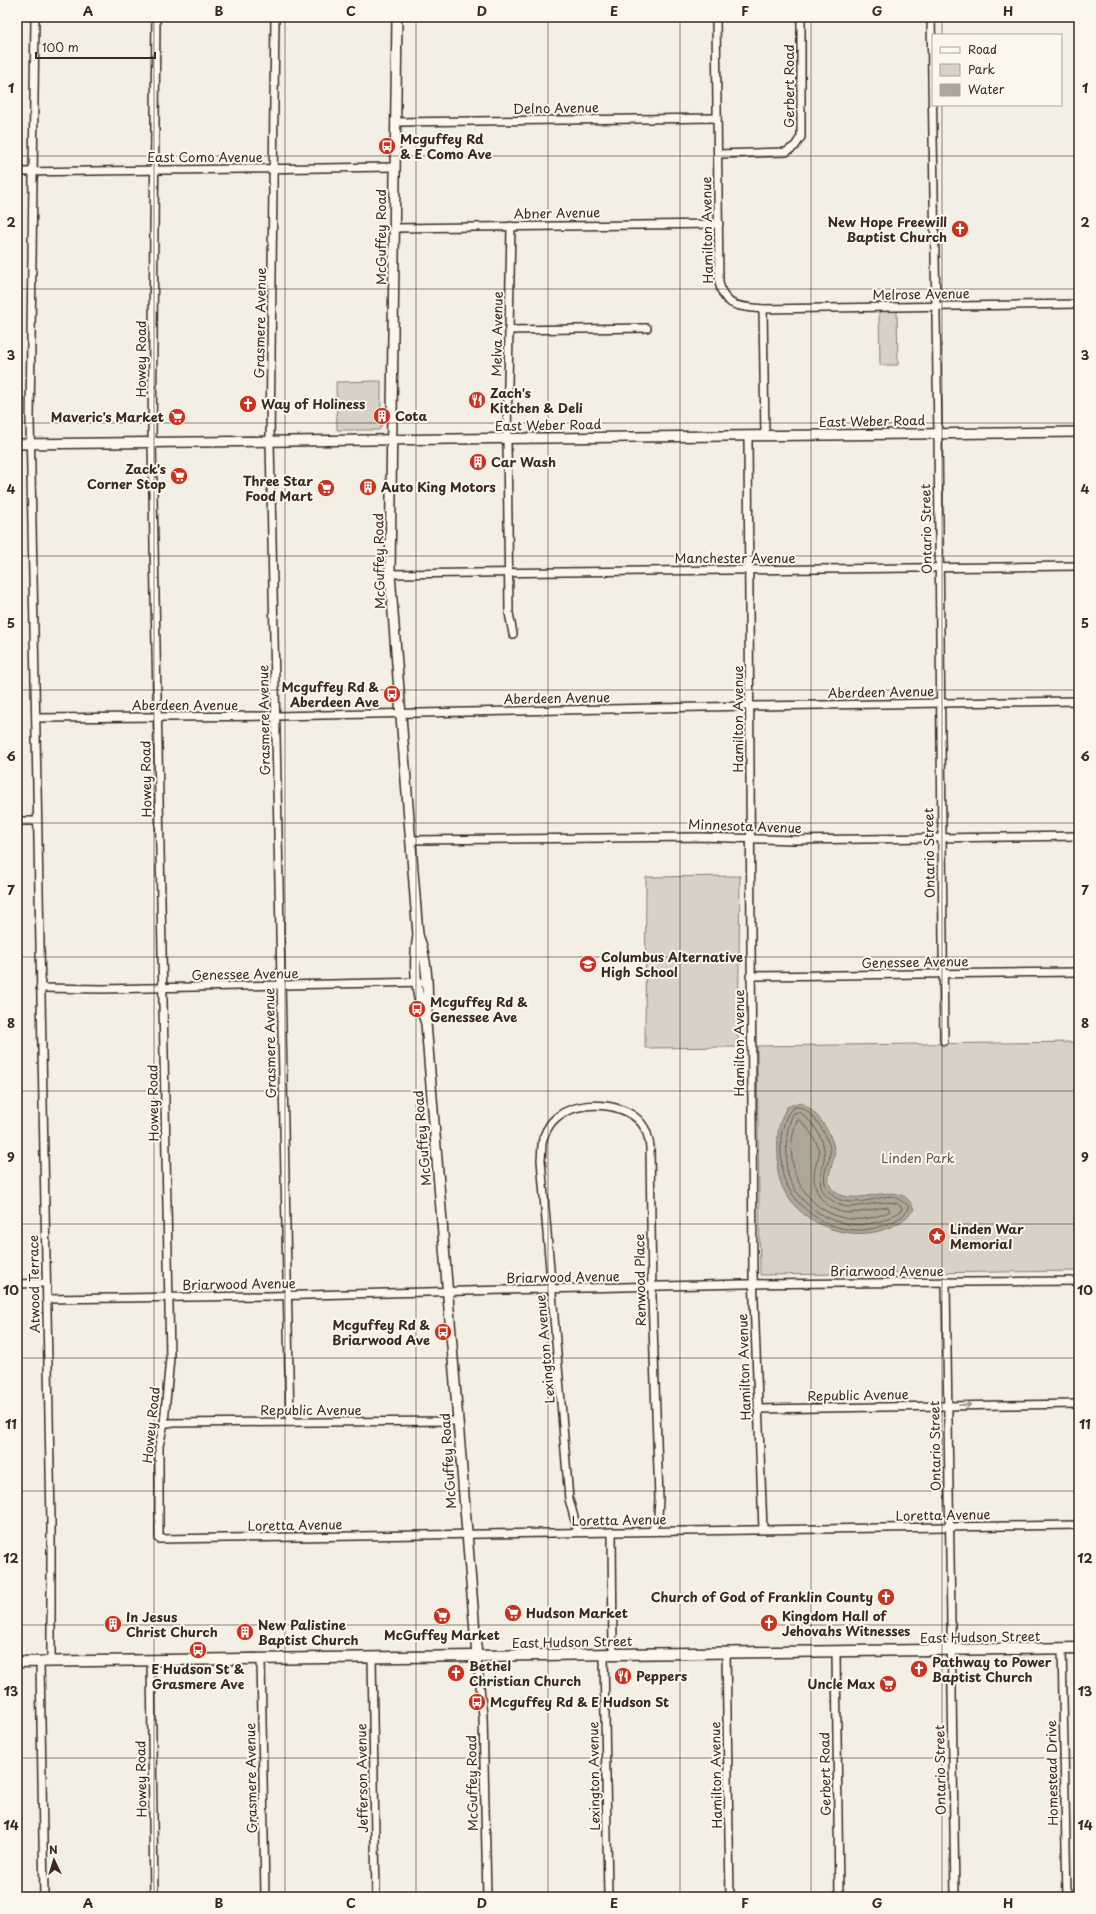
<svg xmlns="http://www.w3.org/2000/svg" width="1096" height="1914" font-family="'Playpen Sans',sans-serif">
  <rect width="100%" height="100%" fill="#f3efe4"/>
  <filter id="ink" filterUnits="userSpaceOnUse"><feTurbulence type="fractalNoise" baseFrequency=".025" numOctaves="2"/><feDisplacementMap in="SourceGraphic" scale="8" xChannelSelector="R" yChannelSelector="G"/><feConvolveMatrix kernelMatrix="1 2 1 2 8 2 1 2 1" color-interpolation-filters="sRGB"/></filter>
  <g filter="url(#ink)">
    <g fill="#d8d1c6" stroke="#8a7e72">
      <path d="M 879,311 L 897,311 L 898,365 L 880,365 Z"/>
      <path d="M 381,381 L 381,427 L 379,430 L 337,430 L 336,382 Z"/>
      <path d="M 740,876 L 738,1047 L 645,1048 L 646,877 Z"/>
      <path d="M 1079,1042 L 1079,1271 L 760,1275 L 757,1046 Z"/>
    </g>
    <path fill="#afa69a" stroke="#817468" d="M 800,1102 C 816,1111 830,1129 834,1148 C 837,1162 821,1179 834,1191 C 857,1211 900,1174 914,1209 C 905,1221 893,1227 879,1231 C 838,1242 785,1216 778,1172 C 777,1167 778,1161 778,1157 C 777,1136 777,1125 787,1107 Z"/>
    <g fill="none" stroke-linecap="round" stroke-linejoin="round">
      <g stroke="#695c50" stroke-width="1">
        <path d="M 795,1107 C 810,1104 829,1137 830,1150 C 831,1161 822,1171 825,1183 C 826,1190 832,1196 838,1199 C 856,1207 875,1197 893,1196 L 908,1205 L 909,1209 C 901,1220 888,1224 875,1228 C 839,1237 800,1216 785,1181 C 781,1172 782,1164 781,1154 C 781,1143 780,1135 784,1124 C 786,1117 788,1111 795,1107 Z"/>
        <path d="M 799,1112 C 813,1120 827,1142 824,1159 C 822,1177 813,1188 834,1202 C 838,1204 844,1207 848,1207 C 859,1208 901,1194 902,1210 C 871,1233 829,1228 803,1200 C 796,1192 789,1182 787,1171 C 786,1166 787,1161 787,1156 C 786,1140 786,1129 793,1114 Z"/>
        <path d="M 799,1120 C 808,1127 816,1139 819,1150 C 820,1157 816,1162 815,1168 C 810,1190 825,1212 849,1213 C 863,1213 875,1208 888,1207 L 890,1211 C 829,1242 773,1181 797,1121 Z"/>
      </g>
      <defs>
        <g id="minor">
          <path d="M 35,17 L 30,420 L 51,1522 L 51,1662"/>
          <path d="M 156,17 L 152,443 L 170,1358 L 164,1423 L 159,1446 L 159,1539 L 1079,1525"/>
          <path d="M 275,17 L 270,441 L 290,1422"/>
          <path d="M 716,17 L 719,282 C 724,309 741,306 763,309 L 1079,304"/>
          <path d="M 931,17 L 938,434 L 944,1041"/>
          <path d="M 395,122 L 717,118"/>
          <path d="M 718,154 L 786,152 L 795,146 L 801,137 L 801,17"/>
          <path d="M 17,172 L 394,167"/>
          <path d="M 511,226 L 507,437 L 509,613 L 513,634"/>
          <path d="M 394,228 L 719,224"/>
          <path d="M 763,309 L 765,436"/>
          <path d="M 509,330 L 647,328"/>
          <path d="M 748,436 L 753,1275 L 763,1529"/>
          <path d="M 390,574 L 1079,566"/>
          <path d="M 36,718 L 276,716 L 750,706 L 1079,701"/>
          <path d="M 17,821 L 37,821"/>
          <path d="M 411,840 L 701,837 L 793,840 L 1079,836"/>
          <path d="M 750,976 L 1079,972"/>
          <path d="M 40,988 L 103,989 L 426,982"/>
          <path d="M 946,1283 L 955,1897"/>
          <path d="M 17,1284 L 46,1283"/>
          <path d="M 47,1299 L 269,1296 L 743,1284 L 1079,1281"/>
          <path d="M 758,1409 L 1079,1404"/>
          <path d="M 164,1423 L 458,1421"/>
          <path d="M 578,1532 L 569,1499 L 541,1160 C 542,1153 541,1142 544,1136 C 546,1131 551,1122 556,1118 C 577,1099 629,1101 644,1127 C 648,1133 649,1140 650,1147 L 652,1297 L 659,1499 L 658,1516 L 652,1531"/>
          <path d="M 612,1532 L 613,1655"/>
          <path d="M 1062,1648 L 1067,1897"/>
          <path d="M 836,1652 L 839,1897"/>
          <path d="M 726,1653 L 730,1897"/>
          <path d="M 604,1655 L 608,1897"/>
          <path d="M 477,1657 L 483,1716 L 487,1897"/>
          <path d="M 372,1658 L 376,1897"/>
          <path d="M 261,1659 L 265,1897"/>
          <path d="M 151,1660 L 154,1897"/>
          <path d="M 40,1662 L 44,1897"/>
        </g>
        <g id="tertiary">
          <path d="M 397,17 L 390,574 L 418,935 C 413,962 416,997 426,1023"/>
          <path d="M 17,444 L 1079,432"/>
          <path d="M 418,935 C 428,959 429,997 426,1023 L 477,1657"/>
        </g>
        <path id="secondary" d="M 17,1662 L 1079,1648"/>
      </defs>
      <use href="#minor" stroke="#3b2a1e" stroke-width="10"/>
      <use href="#tertiary" stroke="#3b2a1e" stroke-width="12"/>
      <use href="#secondary" stroke="#3b2a1e" stroke-width="13"/>
      <use href="#minor" stroke="#fbf7ec" stroke-width="7"/>
      <use href="#tertiary" stroke="#fbf7ec" stroke-width="9"/>
      <use href="#secondary" stroke="#fbf7ec" stroke-width="10"/>
    </g>
    <defs><path id="oneway-shaft" d="M-6 0H5M1.5-3L5.5 0L1.5 3" fill="none" stroke-width="1.6" stroke-linecap="round" stroke-linejoin="round"/></defs>
    <use stroke="#9b9085" href="#oneway-shaft" transform="translate(965 1405) rotate(-1)"/>
  </g>
  <path fill="none" stroke="#3b2a1e" stroke-width="1" stroke-opacity="0.55" d="M 154,17 L 154,1897M 285,17 L 285,1897M 416,17 L 416,1897M 548,17 L 548,1897M 680,17 L 680,1897M 811,17 L 811,1897M 942,17 L 942,35M 942,105 L 942,1897M 17,156 L 1079,156M 17,289 L 1079,289M 17,423 L 1079,423M 17,556 L 1079,556M 17,690 L 1079,690M 17,823 L 1079,823M 17,957 L 1079,957M 17,1091 L 1079,1091M 17,1224 L 1079,1224M 17,1358 L 1079,1358M 17,1491 L 1079,1491M 17,1625 L 1079,1625M 17,1758 L 1079,1758"/>
  <defs>
    <symbol id="bus-disc" viewBox="-11 -11 22 22"><circle r="9.5" fill="#c8321e" stroke="#fbf7ec"/><path d="M-5-6H5V4H4V6H2V4H-2V6H-4V4H-5ZM-3.5-4V0h7V-4ZM-3.5 1.2v1.5H-2V1.2ZM2 1.2v1.5H3.5V1.2Z" fill="#fff"/></symbol>
    <symbol id="church-disc" viewBox="-11 -11 22 22"><circle r="9.5" fill="#c8321e" stroke="#fbf7ec"/><path d="M-1.2-6h2.4v3.5h3.3v2.4h-3.3V6h-2.4V-.1h-3.3v-2.4h3.3Z" fill="#fff"/></symbol>
    <symbol id="restaurant-disc" viewBox="-11 -11 22 22"><circle r="9.5" fill="#c8321e" stroke="#fbf7ec"/><path d="M-5-6h1v4h1v-4h1v4h1v-4h1v5L-1.5 .5V6h-2V.5L-5-1ZM5-6V6H3V1.5H1.5Q1.5-4 5-6Z" fill="#fff"/></symbol>
    <symbol id="building-disc" viewBox="-11 -11 22 22"><circle r="9.5" fill="#c8321e" stroke="#fbf7ec"/><path d="M-4-6H4V6H1V3H-1V6H-4ZM-2.5-4.3h1.7v1.8h-1.7ZM.8-4.3h1.7v1.8H.8ZM-2.5-1h1.7V.8h-1.7ZM.8-1h1.7V.8H.8Z" fill="#fff"/></symbol>
    <symbol id="supermarket-disc" viewBox="-11 -11 22 22"><circle r="9.5" fill="#c8321e" stroke="#fbf7ec"/><path d="M-6-5.5h2.5l.6 2H6L4.5 2H-2.5L-4.4-4H-6ZM-1.5 3.2a1.3 1.3 0 1 0 .1 0ZM3 3.2a1.3 1.3 0 1 0 .1 0Z" fill="#fff"/></symbol>
    <symbol id="school-disc" viewBox="-11 -11 22 22"><circle r="9.5" fill="#c8321e" stroke="#fbf7ec"/><path d="M0-5L7-2L0 1L-7-2ZM-4 1L0 2.5L4 1V4Q0 6-4 4Z" fill="#fff"/></symbol>
    <symbol id="sight-disc" viewBox="-11 -11 22 22"><circle r="9.5" fill="#c8321e" stroke="#fbf7ec"/><path d="M0-6L1.8-2.2L6-1.7L2.9 1.2L3.7 5.4L0 3.3L-3.7 5.4L-2.9 1.2L-6-1.7L-1.8-2.2Z" fill="#fff"/></symbol>
  </defs>
  <g fill-rule="evenodd">
    <use href="#bus-disc" x="377" y="136" width="20" height="20"/>
    <use href="#church-disc" x="950" y="219" width="20" height="20"/>
    <use href="#restaurant-disc" x="467" y="390" width="20" height="20"/>
    <use href="#church-disc" x="238" y="394" width="20" height="20"/>
    <use href="#building-disc" x="372" y="406" width="20" height="20"/>
    <use href="#supermarket-disc" x="167" y="407" width="20" height="20"/>
    <use href="#building-disc" x="468" y="452" width="20" height="20"/>
    <use href="#supermarket-disc" x="169" y="466" width="20" height="20"/>
    <use href="#building-disc" x="358" y="477" width="20" height="20"/>
    <use href="#supermarket-disc" x="316" y="478" width="20" height="20"/>
    <use href="#bus-disc" x="382" y="684" width="20" height="20"/>
    <use href="#school-disc" x="578" y="954" width="20" height="20"/>
    <use href="#bus-disc" x="407" y="999" width="20" height="20"/>
    <use href="#sight-disc" x="927" y="1226" width="20" height="20"/>
    <use href="#bus-disc" x="433" y="1322" width="20" height="20"/>
    <use href="#church-disc" x="876" y="1587" width="20" height="20"/>
    <use href="#supermarket-disc" x="503" y="1603" width="20" height="20"/>
    <use href="#supermarket-disc" x="432" y="1606" width="20" height="20"/>
    <use href="#church-disc" x="759" y="1613" width="20" height="20"/>
    <use href="#building-disc" x="103" y="1614" width="20" height="20"/>
    <use href="#building-disc" x="235" y="1622" width="20" height="20"/>
    <use href="#bus-disc" x="188" y="1640" width="20" height="20"/>
    <use href="#church-disc" x="909" y="1659" width="20" height="20"/>
    <use href="#church-disc" x="446" y="1663" width="20" height="20"/>
    <use href="#restaurant-disc" x="613" y="1666" width="20" height="20"/>
    <use href="#supermarket-disc" x="878" y="1674" width="20" height="20"/>
    <use href="#bus-disc" x="467" y="1692" width="20" height="20"/>
  </g>
  <g text-anchor="middle" stroke-width="4" stroke-linejoin="round" paint-order="stroke">
    <g font-size="13" fill="#3b2a1e" stroke="#fbf7ec">
      <text transform="translate(789 86) rotate(-90)" y="5">Gerbert Road</text>
      <text transform="translate(556 108) rotate(-1)" y="5">Delno Avenue</text>
      <text x="205" y="162">East Como Avenue</text>
      <text transform="translate(557 213) rotate(-1)" y="5">Abner Avenue</text>
      <text transform="translate(707 230) rotate(-91)" y="5">Hamilton Avenue</text>
      <text transform="translate(381 237) rotate(-90)" y="5">McGuffey Road</text>
      <text transform="translate(921 294) rotate(-1)" y="5">Melrose Avenue</text>
      <text transform="translate(260 323) rotate(-89)" y="5">Grasmere Avenue</text>
      <text transform="translate(497 334) rotate(-89)" y="5">Melva Avenue</text>
      <text transform="translate(141 359) rotate(-90)" y="5">Howey Road</text>
      <text transform="translate(872 421) rotate(-1)" y="5">East Weber Road</text>
      <text transform="translate(548 425) rotate(-1)" y="5">East Weber Road</text>
      <text transform="translate(926 529) rotate(-91)" y="5">Ontario Street</text>
      <text x="735" y="563">Manchester Avenue</text>
      <text transform="translate(379 561) rotate(-91)" y="5">McGuffey Road</text>
      <text transform="translate(881 692) rotate(-1)" y="5">Aberdeen Avenue</text>
      <text transform="translate(557 698) rotate(-1)" y="5">Aberdeen Avenue</text>
      <text x="185" y="710">Aberdeen Avenue</text>
      <text transform="translate(738 719) rotate(-90)" y="5">Hamilton Avenue</text>
      <text transform="translate(264 720) rotate(-91)" y="5">Grasmere Avenue</text>
      <text transform="translate(146 779) rotate(-91)" y="5">Howey Road</text>
      <text transform="translate(745 826) rotate(2)" y="5">Minnesota Avenue</text>
      <text transform="translate(929 853) rotate(-91)" y="5">Ontario Street</text>
      <text transform="translate(915 962) rotate(-1)" y="5">Genessee Avenue</text>
      <text transform="translate(245 974) rotate(-1)" y="5">Genessee Avenue</text>
      <text transform="translate(270 1043) rotate(-91)" y="5">Grasmere Avenue</text>
      <text transform="translate(739 1043) rotate(-90)" y="5">Hamilton Avenue</text>
      <text transform="translate(153 1103) rotate(-91)" y="5">Howey Road</text>
      <text transform="translate(422 1138) rotate(-95)" y="5">McGuffey Road</text>
      <text x="887" y="1276">Briarwood Avenue</text>
      <text transform="translate(563 1277) rotate(-1)" y="5">Briarwood Avenue</text>
      <text transform="translate(640 1280) rotate(-91)" y="5">Renwood Place</text>
      <text transform="translate(34 1284) rotate(-91)" y="5">Atwood Terrace</text>
      <text transform="translate(239 1284) rotate(-1)" y="5">Briarwood Avenue</text>
      <text transform="translate(545 1349) rotate(-95)" y="5">Lexington Avenue</text>
      <text transform="translate(744 1367) rotate(-92)" y="5">Hamilton Avenue</text>
      <text transform="translate(858 1395) rotate(-1)" y="5">Republic Avenue</text>
      <text x="311" y="1415">Republic Avenue</text>
      <text transform="translate(151 1425) rotate(-84)" y="5">Howey Road</text>
      <text transform="translate(935 1446) rotate(-91)" y="5">Ontario Street</text>
      <text transform="translate(448 1461) rotate(-94)" y="5">McGuffey Road</text>
      <text transform="translate(943 1515) rotate(-1)" y="5">Loretta Avenue</text>
      <text transform="translate(619 1520) rotate(-1)" y="5">Loretta Avenue</text>
      <text transform="translate(295 1525) rotate(-1)" y="5">Loretta Avenue</text>
      <text transform="translate(980 1637) rotate(-1)" y="5">East Hudson Street</text>
      <text transform="translate(572 1642) rotate(-1)" y="5">East Hudson Street</text>
      <text transform="translate(940 1770) rotate(-91)" y="5">Ontario Street</text>
      <text transform="translate(1052 1773) rotate(-91)" y="5">Homestead Drive</text>
      <text transform="translate(825 1774) rotate(-91)" y="5">Gerbert Road</text>
      <text transform="translate(716 1775) rotate(-91)" y="5">Hamilton Avenue</text>
      <text transform="translate(594 1776) rotate(-91)" y="5">Lexington Avenue</text>
      <text transform="translate(251 1778) rotate(-91)" y="5">Grasmere Avenue</text>
      <text transform="translate(362 1778) rotate(-91)" y="5">Jefferson Avenue</text>
      <text transform="translate(141 1779) rotate(-91)" y="5">Howey Road</text>
      <text transform="translate(472 1783) rotate(-91)" y="5">McGuffey Road</text>
    </g>
    <g font-size="13" font-weight="bold" fill="#3b2a1e" stroke="#fbf7ec" text-anchor="start">
      <text x="400" y="144">Mcguffey Rd<tspan x="400" dy="15">&amp; E Como Ave</tspan></text>
      <text x="947" y="227" text-anchor="end">New Hope Freewill<tspan x="947" dy="15">Baptist Church</tspan></text>
      <text x="490" y="398">Zach's<tspan x="490" dy="15">Kitchen &amp; Deli</tspan></text>
      <text x="261" y="409">Way of Holiness</text>
      <text x="395" y="421">Cota</text>
      <text x="164" y="422" text-anchor="end">Maveric's Market</text>
      <text x="491" y="467">Car Wash</text>
      <text x="166" y="474" text-anchor="end">Zack's<tspan x="166" dy="15">Corner Stop</tspan></text>
      <text x="313" y="486" text-anchor="end">Three Star<tspan x="313" dy="15">Food Mart</tspan></text>
      <text x="381" y="492">Auto King Motors</text>
      <text x="379" y="692" text-anchor="end">Mcguffey Rd &amp;<tspan x="379" dy="15">Aberdeen Ave</tspan></text>
      <text x="601" y="962">Columbus Alternative<tspan x="601" dy="15">High School</tspan></text>
      <text x="430" y="1007">Mcguffey Rd &amp;<tspan x="430" dy="15">Genessee Ave</tspan></text>
      <text x="950" y="1234">Linden War<tspan x="950" dy="15">Memorial</tspan></text>
      <text x="430" y="1330" text-anchor="end">Mcguffey Rd &amp;<tspan x="430" dy="15">Briarwood Ave</tspan></text>
      <text x="873" y="1602" text-anchor="end">Church of God of Franklin County</text>
      <text x="526" y="1618">Hudson Market</text>
      <text x="782" y="1621">Kingdom Hall of<tspan x="782" dy="15">Jehovahs Witnesses</tspan></text>
      <text x="126" y="1622">In Jesus<tspan x="126" dy="15">Christ Church</tspan></text>
      <text x="258" y="1630">New Palistine<tspan x="258" dy="15">Baptist Church</tspan></text>
      <text x="442" y="1640" text-anchor="middle">McGuffey Market</text>
      <text x="932" y="1667">Pathway to Power<tspan x="932" dy="15">Baptist Church</tspan></text>
      <text x="469" y="1671">Bethel<tspan x="469" dy="15">Christian Church</tspan></text>
      <text x="198" y="1674" text-anchor="middle">E Hudson St &amp;<tspan x="198" dy="15">Grasmere Ave</tspan></text>
      <text x="636" y="1681">Peppers</text>
      <text x="875" y="1689" text-anchor="end">Uncle Max</text>
      <text x="490" y="1707">Mcguffey Rd &amp; E Hudson St</text>
    </g>
    <g font-size="13" fill="#625448" stroke="#fbf7ec">
      <text x="918" y="1163">Linden Park</text>
    </g>
  </g>
  <rect width="1096" height="1914" fill="none" stroke="#fbf7ec" stroke-width="44"/>
  <rect x="932" y="34" width="130" height="72" fill="#fbf7ec" stroke="#aea59a"/>
  <rect x="940" y="47" width="20" height="6" fill="#fbf7ec" stroke="#aea59a"/>
  <text x="968" y="54" font-size="12" fill="#3b2a1e">Road</text>
  <rect x="940" y="64" width="20" height="12" fill="#d8d1c6" stroke="#aea59a"/>
  <text x="968" y="74" font-size="12" fill="#3b2a1e">Park</text>
  <rect x="940" y="84" width="20" height="12" fill="#afa69a" stroke="#aea59a"/>
  <text x="968" y="94" font-size="12" fill="#3b2a1e">Water</text>
  <g transform="translate(54 1860) rotate(356)" stroke="#fbf7ec" stroke-width="3" paint-order="stroke">
  <path d="M0-3L7 15L0 10L-7 15Z" fill="#3b2a1e"/>
  <text y="-6" font-size="11" font-weight="bold" text-anchor="middle" fill="#3b2a1e">N</text>
  </g>
  <path d="M36 52v6h119v-6" fill="none" stroke="#3b2a1e" stroke-width="2"/>
  <text x="42" y="52" font-size="12" fill="#3b2a1e" stroke="#fbf7ec" stroke-width="3" paint-order="stroke">100 m</text>
  <rect x="22" y="22" width="1052" height="1870" fill="none" stroke="#3b2a1e" stroke-width="1.5"/>
  <g font-size="13" text-anchor="middle" font-weight="bold" fill="#3b2a1e">
    <text x="88" y="16">A</text>
    <text x="219" y="16">B</text>
    <text x="351" y="16">C</text>
    <text x="482" y="16">D</text>
    <text x="614" y="16">E</text>
    <text x="745" y="16">F</text>
    <text x="877" y="16">G</text>
    <text x="1008" y="16">H</text>
    <text x="11" y="93">1</text>
    <text x="1085" y="93">1</text>
    <text x="11" y="227">2</text>
    <text x="1085" y="227">2</text>
    <text x="11" y="360">3</text>
    <text x="1085" y="360">3</text>
    <text x="11" y="494">4</text>
    <text x="1085" y="494">4</text>
    <text x="11" y="628">5</text>
    <text x="1085" y="628">5</text>
    <text x="11" y="761">6</text>
    <text x="1085" y="761">6</text>
    <text x="11" y="895">7</text>
    <text x="1085" y="895">7</text>
    <text x="11" y="1028">8</text>
    <text x="1085" y="1028">8</text>
    <text x="11" y="1162">9</text>
    <text x="1085" y="1162">9</text>
    <text x="11" y="1295">10</text>
    <text x="1085" y="1295">10</text>
    <text x="11" y="1429">11</text>
    <text x="1085" y="1429">11</text>
    <text x="11" y="1563">12</text>
    <text x="1085" y="1563">12</text>
    <text x="11" y="1696">13</text>
    <text x="1085" y="1696">13</text>
    <text x="11" y="1830">14</text>
    <text x="1085" y="1830">14</text>
    <text x="88" y="1908">A</text>
    <text x="219" y="1908">B</text>
    <text x="351" y="1908">C</text>
    <text x="482" y="1908">D</text>
    <text x="614" y="1908">E</text>
    <text x="745" y="1908">F</text>
    <text x="877" y="1908">G</text>
    <text x="1008" y="1908">H</text>
  </g>
</svg>
